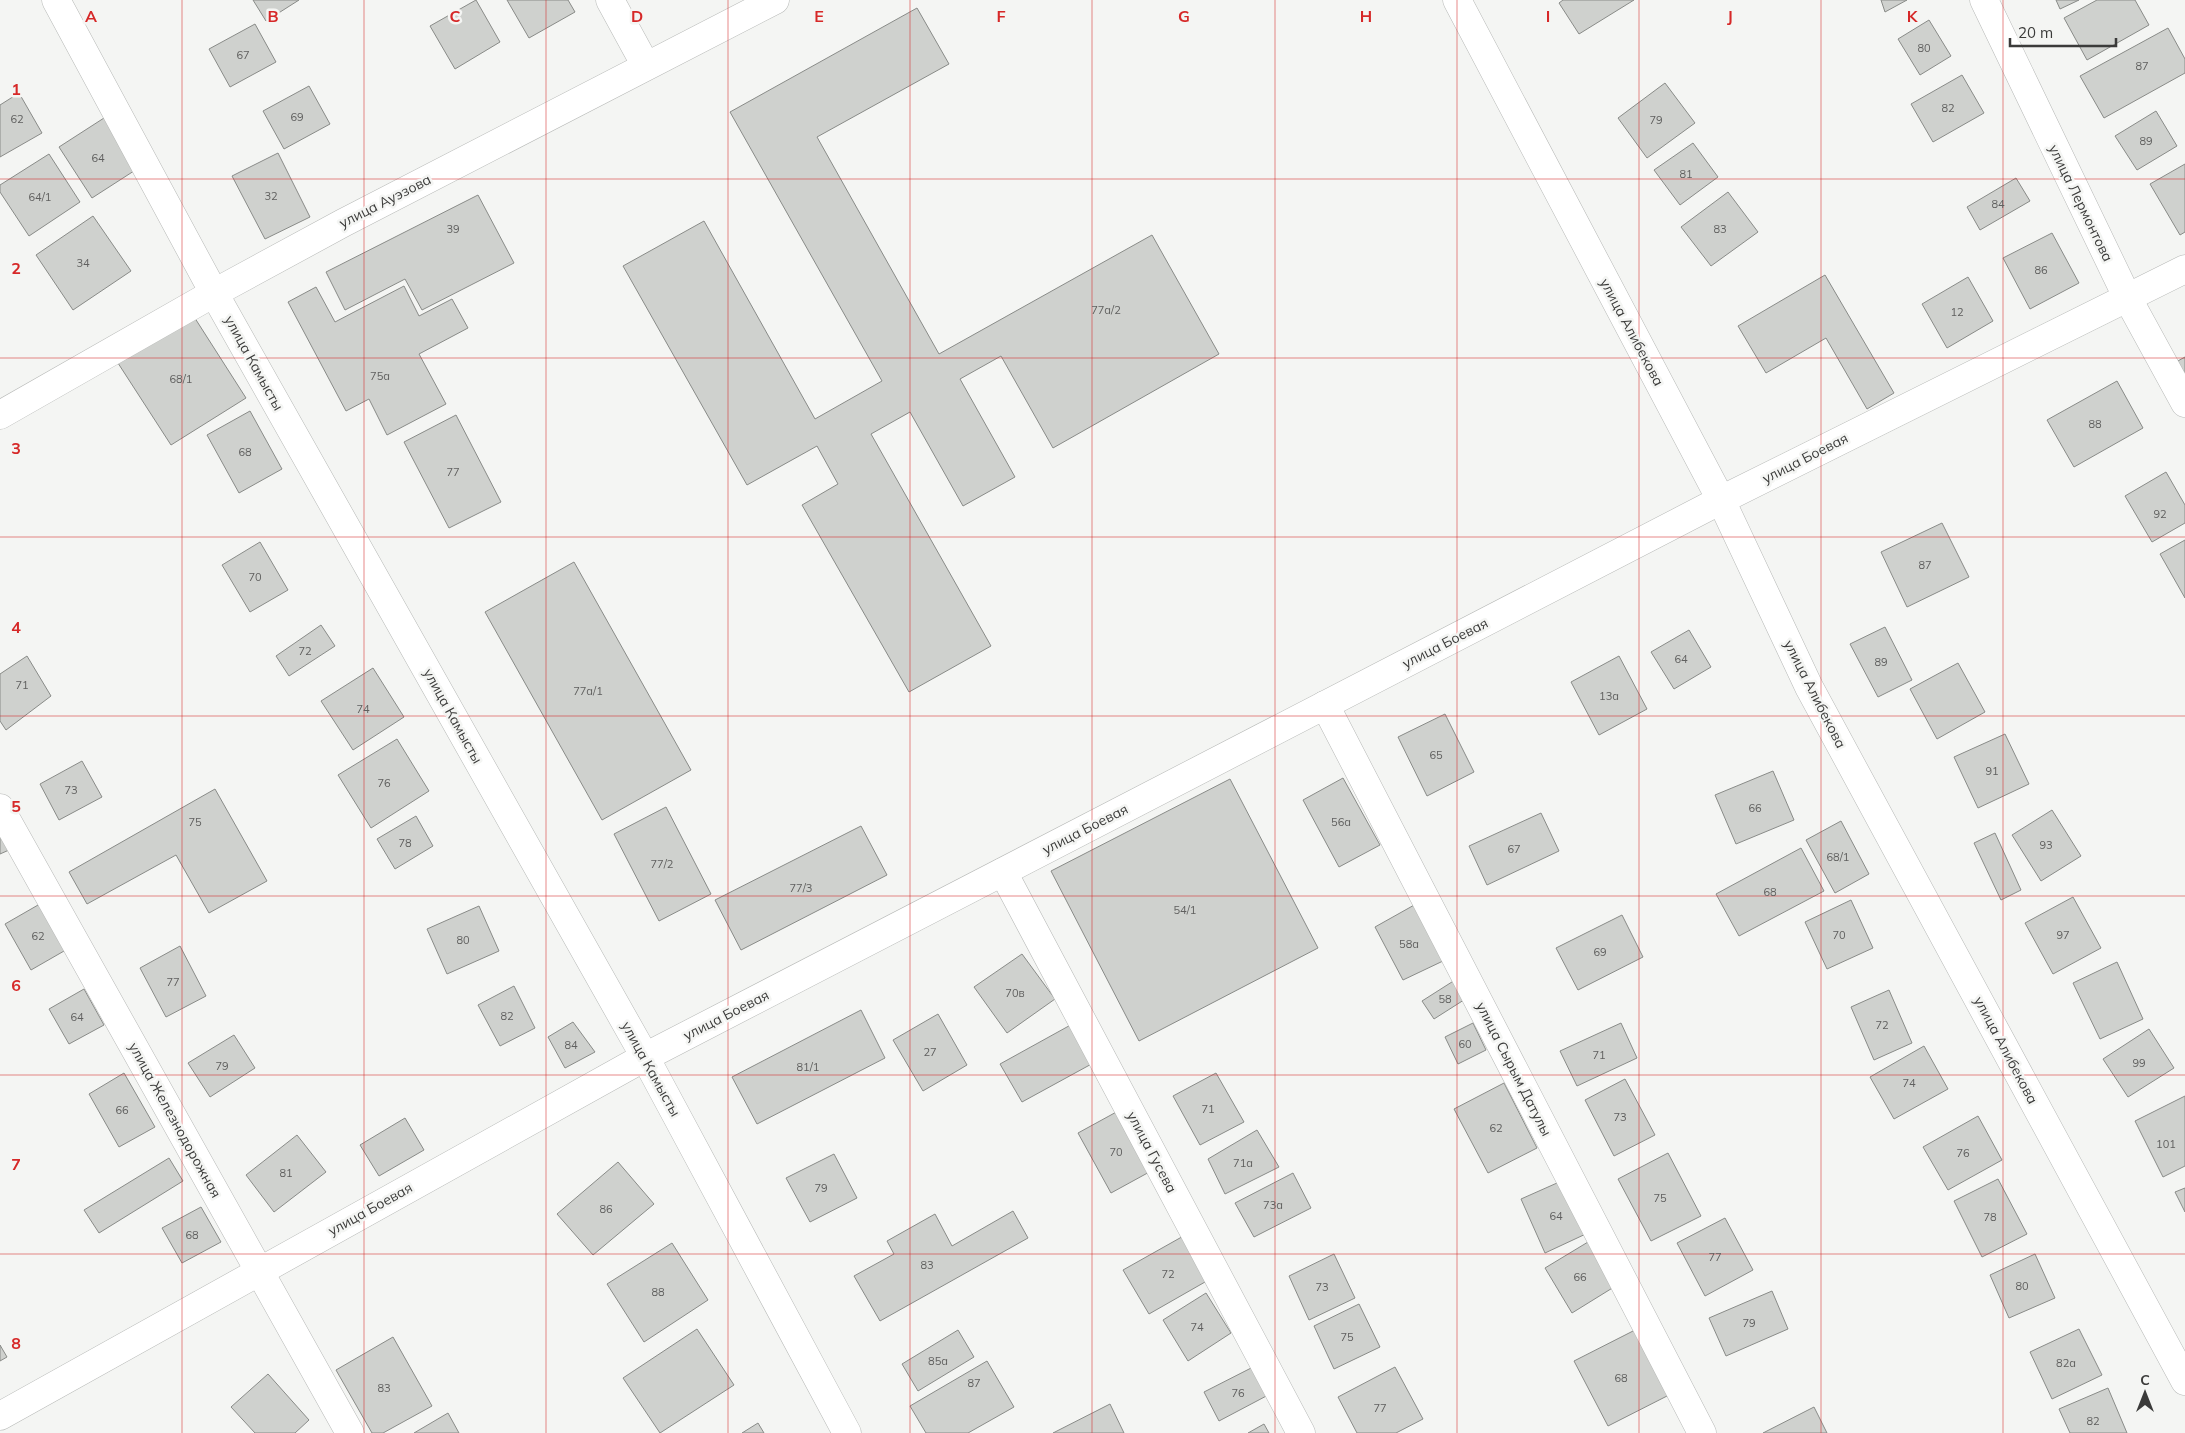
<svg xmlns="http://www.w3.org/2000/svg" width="2185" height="1433" font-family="Mulish,sans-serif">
  <rect width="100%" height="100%" fill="#f4f5f3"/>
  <g fill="#cfd1ce" stroke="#898b88">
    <path d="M 253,0 L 299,0 L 266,21 Z"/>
    <path d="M 476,0 L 500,42 L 455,69 L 430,26 Z"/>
    <path d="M 507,0 L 568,0 L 575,12 L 529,38 Z"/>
    <path d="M 1563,0 L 1634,0 L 1579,34 L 1559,3 Z"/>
    <path d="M 1881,0 L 1907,0 L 1885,12 Z"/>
    <path d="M 2056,0 L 2079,0 L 2060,9 Z"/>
    <path d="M 2097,0 L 2135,0 L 2149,25 L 2087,60 L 2064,18 Z"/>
    <path d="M 917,8 L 949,64 L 817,137 L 939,354 L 1152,235 L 1219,354 L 1053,448 L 1001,356 L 960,379 L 1015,477 L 963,506 L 910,412 L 871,434 L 991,646 L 909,692 L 802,505 L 838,484 L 817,446 L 747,485 L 623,266 L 704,221 L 815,419 L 882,381 L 730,112 Z"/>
    <path d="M 1929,20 L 1951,56 L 1920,75 L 1898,39 Z"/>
    <path d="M 255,24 L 276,62 L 230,87 L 209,49 Z"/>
    <path d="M 2168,28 L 2185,59 L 2185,73 L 2104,118 L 2080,76 Z"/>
    <path d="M 1962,75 L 1984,113 L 1933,142 L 1911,104 Z"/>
    <path d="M 1665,83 L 1695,123 L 1647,158 L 1618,118 Z"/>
    <path d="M 309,86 L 330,124 L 284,149 L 263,111 Z"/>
    <path d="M 19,93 L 42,133 L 0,157 L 0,105 Z"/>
    <path d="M 2156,111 L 2177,146 L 2137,170 L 2115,136 Z"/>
    <path d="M 104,118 L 137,169 L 92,198 L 59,147 Z"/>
    <path d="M 1693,143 L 1718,177 L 1680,205 L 1654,170 Z"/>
    <path d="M 278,153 L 310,217 L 265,239 L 232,176 Z"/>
    <path d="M 49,154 L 80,202 L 29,236 L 0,192 L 0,185 Z"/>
    <path d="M 2185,164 L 2185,232 L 2180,235 L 2150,184 Z"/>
    <path d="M 2016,178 L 2030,201 L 1980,230 L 1967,207 Z"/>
    <path d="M 1728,192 L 1758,232 L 1711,266 L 1681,227 Z"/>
    <path d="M 478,195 L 514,263 L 422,310 L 405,279 L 345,310 L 326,272 Z"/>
    <path d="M 93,216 L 131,271 L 73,310 L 36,255 Z"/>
    <path d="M 2052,233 L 2079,283 L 2030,309 L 2003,258 Z"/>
    <path d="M 1825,275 L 1894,393 L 1867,409 L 1826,338 L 1766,373 L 1738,326 Z"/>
    <path d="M 1968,277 L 1993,321 L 1947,348 L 1922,304 Z"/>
    <path d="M 404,286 L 419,316 L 452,299 L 468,328 L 419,354 L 446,404 L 387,435 L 369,399 L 346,411 L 288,302 L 316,287 L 335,322 Z"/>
    <path d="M 191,312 L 246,398 L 171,445 L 116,360 Z"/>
    <path d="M 2185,357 L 2185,378 L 2176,362 Z"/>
    <path d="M 2117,381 L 2143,428 L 2074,467 L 2047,420 Z"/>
    <path d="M 250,411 L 282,469 L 239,493 L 207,435 Z"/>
    <path d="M 456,415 L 501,502 L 449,528 L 404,442 Z"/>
    <path d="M 2166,472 L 2185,505 L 2185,523 L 2152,542 L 2125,496 Z"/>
    <path d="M 1942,523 L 1969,577 L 1907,607 L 1881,552 Z"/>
    <path d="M 2185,540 L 2185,598 L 2160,554 Z"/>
    <path d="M 260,542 L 288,590 L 250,612 L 222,565 Z"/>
    <path d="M 574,562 L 691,770 L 602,820 L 485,612 Z"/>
    <path d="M 321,625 L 335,646 L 289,676 L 276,656 Z"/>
    <path d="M 1885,627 L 1912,680 L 1878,697 L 1850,644 Z"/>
    <path d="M 1689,630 L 1711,667 L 1674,689 L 1651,652 Z"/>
    <path d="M 27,656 L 51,696 L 6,730 L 0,721 L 0,674 Z"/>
    <path d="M 1619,656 L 1647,709 L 1599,735 L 1571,682 Z"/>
    <path d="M 1958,663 L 1985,712 L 1937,739 L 1910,689 Z"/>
    <path d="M 373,668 L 404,717 L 353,750 L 321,701 Z"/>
    <path d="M 1445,714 L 1474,772 L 1427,796 L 1398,737 Z"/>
    <path d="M 2005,734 L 2029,784 L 1978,808 L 1954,757 Z"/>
    <path d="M 397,739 L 429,791 L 371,828 L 338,775 Z"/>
    <path d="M 82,761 L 102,797 L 59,820 L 40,784 Z"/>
    <path d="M 1773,771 L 1794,820 L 1736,844 L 1715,795 Z"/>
    <path d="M 1343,778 L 1380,845 L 1339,867 L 1303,800 Z"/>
    <path d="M 1230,779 L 1318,948 L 1139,1041 L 1051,871 Z"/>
    <path d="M 215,789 L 267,881 L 209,913 L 176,855 L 87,904 L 69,872 Z"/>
    <path d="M 666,807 L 711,894 L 659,921 L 614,834 Z"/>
    <path d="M 2052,810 L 2081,856 L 2041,881 L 2012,835 Z"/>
    <path d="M 1541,813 L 1559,851 L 1487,885 L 1469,846 Z"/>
    <path d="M 416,816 L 433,846 L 395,869 L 377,839 Z"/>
    <path d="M 1841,821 L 1869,874 L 1835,893 L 1806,840 Z"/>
    <path d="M 861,826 L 887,875 L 741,950 L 715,900 Z"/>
    <path d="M 0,832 L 9,850 L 0,854 Z"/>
    <path d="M 1995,833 L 2021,890 L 2001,900 L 1974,843 Z"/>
    <path d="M 1801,848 L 1824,891 L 1739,936 L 1716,894 Z"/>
    <path d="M 2073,897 L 2101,948 L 2053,974 L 2025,923 Z"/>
    <path d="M 1851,900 L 1873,948 L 1827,969 L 1805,922 Z"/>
    <path d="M 45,901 L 71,947 L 31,970 L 5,924 Z"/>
    <path d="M 1416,904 L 1443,961 L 1403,980 L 1375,927 Z"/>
    <path d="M 479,906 L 499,951 L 447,974 L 427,929 Z"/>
    <path d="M 1622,915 L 1643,957 L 1578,990 L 1556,948 Z"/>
    <path d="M 180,946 L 206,996 L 166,1017 L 140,968 Z"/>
    <path d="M 1022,954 L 1055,999 L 1007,1033 L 974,987 Z"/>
    <path d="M 2117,962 L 2143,1019 L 2100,1039 L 2073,983 Z"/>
    <path d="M 1455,980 L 1467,998 L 1434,1019 L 1422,1001 Z"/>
    <path d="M 514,986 L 535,1028 L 500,1046 L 478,1005 Z"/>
    <path d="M 84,989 L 104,1025 L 69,1044 L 49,1009 Z"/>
    <path d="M 1889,990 L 1912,1043 L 1874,1060 L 1851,1007 Z"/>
    <path d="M 861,1010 L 885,1058 L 757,1124 L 732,1077 Z"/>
    <path d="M 938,1014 L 967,1065 L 923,1091 L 893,1040 Z"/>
    <path d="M 573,1022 L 595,1052 L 565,1068 L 548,1037 Z"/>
    <path d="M 1076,1022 L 1097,1061 L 1022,1102 L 1000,1064 Z"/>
    <path d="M 1473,1023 L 1486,1050 L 1458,1064 L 1445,1037 Z"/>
    <path d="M 1621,1023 L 1637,1058 L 1577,1086 L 1560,1051 Z"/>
    <path d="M 2149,1029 L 2174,1068 L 2128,1097 L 2103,1059 Z"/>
    <path d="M 234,1035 L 255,1068 L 210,1097 L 188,1063 Z"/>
    <path d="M 1924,1046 L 1948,1089 L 1894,1119 L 1870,1077 Z"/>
    <path d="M 124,1073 L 155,1127 L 119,1147 L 89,1094 Z"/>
    <path d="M 1216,1073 L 1244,1122 L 1200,1145 L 1173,1096 Z"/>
    <path d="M 1625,1079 L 1655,1135 L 1614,1156 L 1585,1100 Z"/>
    <path d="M 1504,1083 L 1537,1148 L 1488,1173 L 1454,1109 Z"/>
    <path d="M 2185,1096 L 2185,1166 L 2163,1177 L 2135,1121 Z"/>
    <path d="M 1120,1110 L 1153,1170 L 1111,1193 L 1078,1133 Z"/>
    <path d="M 1978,1116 L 2002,1160 L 1948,1190 L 1923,1147 Z"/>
    <path d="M 405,1118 L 424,1150 L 379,1176 L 360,1145 Z"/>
    <path d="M 1257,1130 L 1279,1167 L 1225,1194 L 1208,1159 Z"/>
    <path d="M 297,1135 L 326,1172 L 274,1212 L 246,1175 Z"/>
    <path d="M 1668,1153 L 1701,1216 L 1651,1241 L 1618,1179 Z"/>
    <path d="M 834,1154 L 857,1198 L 810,1222 L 786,1178 Z"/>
    <path d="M 169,1158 L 183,1181 L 99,1233 L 84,1210 Z"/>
    <path d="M 618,1162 L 654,1204 L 593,1255 L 557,1214 Z"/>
    <path d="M 1293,1173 L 1311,1208 L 1254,1237 L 1235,1203 Z"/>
    <path d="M 1566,1179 L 1590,1232 L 1545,1253 L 1521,1199 Z"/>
    <path d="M 1998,1179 L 2027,1234 L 1982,1257 L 1954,1201 Z"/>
    <path d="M 2185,1188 L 2185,1212 L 2175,1192 Z"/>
    <path d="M 201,1207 L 221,1242 L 182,1263 L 162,1228 Z"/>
    <path d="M 1013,1211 L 1028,1238 L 880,1321 L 854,1276 L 894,1254 L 887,1241 L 935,1214 L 952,1246 Z"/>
    <path d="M 1725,1218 L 1753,1270 L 1705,1296 L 1677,1243 Z"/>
    <path d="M 1187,1234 L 1212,1278 L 1149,1314 L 1123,1270 Z"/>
    <path d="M 1588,1242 L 1614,1287 L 1572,1313 L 1545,1268 Z"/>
    <path d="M 672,1243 L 708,1300 L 644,1342 L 607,1284 Z"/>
    <path d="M 1334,1254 L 1355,1298 L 1309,1320 L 1289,1276 Z"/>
    <path d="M 2035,1254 L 2055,1298 L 2009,1318 L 1990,1275 Z"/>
    <path d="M 1772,1291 L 1788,1329 L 1726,1356 L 1709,1318 Z"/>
    <path d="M 1206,1293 L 1231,1333 L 1188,1361 L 1163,1320 Z"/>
    <path d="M 1359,1304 L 1380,1347 L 1334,1369 L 1314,1326 Z"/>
    <path d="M 697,1329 L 734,1385 L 660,1433 L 623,1378 Z"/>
    <path d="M 2079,1329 L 2102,1375 L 2052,1399 L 2030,1352 Z"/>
    <path d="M 958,1330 L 974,1357 L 918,1391 L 902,1364 Z"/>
    <path d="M 1635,1330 L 1669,1395 L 1608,1426 L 1574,1361 Z"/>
    <path d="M 393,1337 L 432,1406 L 383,1433 L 372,1433 L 336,1370 Z"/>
    <path d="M 0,1345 L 7,1357 L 0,1361 Z"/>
    <path d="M 987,1361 L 1014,1407 L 968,1433 L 926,1433 L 910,1406 Z"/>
    <path d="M 1257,1365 L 1272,1393 L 1219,1421 L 1204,1392 Z"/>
    <path d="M 1395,1367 L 1423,1419 L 1396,1433 L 1357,1433 L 1338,1397 Z"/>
    <path d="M 268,1374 L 309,1420 L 295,1433 L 255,1433 L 231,1407 Z"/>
    <path d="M 2108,1388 L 2127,1433 L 2070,1433 L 2059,1409 Z"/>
    <path d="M 1110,1404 L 1124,1433 L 1053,1433 Z"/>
    <path d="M 1814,1407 L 1827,1433 L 1763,1433 Z"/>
    <path d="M 448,1413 L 459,1433 L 414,1433 Z"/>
    <path d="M 758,1423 L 764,1433 L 742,1433 Z"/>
    <path d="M 1264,1424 L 1269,1433 L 1248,1433 Z"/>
  </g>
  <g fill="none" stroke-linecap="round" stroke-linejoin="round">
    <defs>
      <g id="street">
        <path d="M 56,0 L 214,293 L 645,1057 L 847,1433"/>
        <path d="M 610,0 L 646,66"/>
        <path d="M 1984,0 L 2127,297 L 2185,403"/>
        <path d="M 0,415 L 214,293 L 343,223 L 775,0"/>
        <path d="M 1325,705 L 1702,1433"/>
        <path d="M 0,808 L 350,1433"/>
        <path d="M 1003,872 L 1301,1433"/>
        <path d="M 0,1416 L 645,1057 L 1721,500 L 2185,269"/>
      </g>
      <path id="secondary" d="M 1457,0 L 1721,500 L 1809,687 L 2185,1381"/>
    </defs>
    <use href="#street" stroke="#b7b9b7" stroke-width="29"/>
    <use href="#secondary" stroke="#b7b9b7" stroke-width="29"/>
    <use href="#street" stroke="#fff" stroke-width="28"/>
    <use href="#secondary" stroke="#fff" stroke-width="28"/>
  </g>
  <path fill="none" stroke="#d62828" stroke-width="1" stroke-opacity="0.55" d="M 182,0 L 182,1433M 364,0 L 364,1433M 546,0 L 546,1433M 728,0 L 728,1433M 910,0 L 910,1433M 1092,0 L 1092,1433M 1275,0 L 1275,1433M 1457,0 L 1457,1433M 1639,0 L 1639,1433M 1821,0 L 1821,1433M 2003,0 L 2003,1433M 0,179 L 2185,179M 0,358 L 2185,358M 0,537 L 2185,537M 0,716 L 2185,716M 0,896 L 2185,896M 0,1075 L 2185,1075M 0,1254 L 2185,1254"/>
  <g text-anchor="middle" stroke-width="5" stroke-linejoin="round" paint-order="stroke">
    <g font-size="11" fill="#60605f">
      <text x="1924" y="52">80</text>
      <text x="243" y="59">67</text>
      <text x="2142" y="70">87</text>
      <text x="1948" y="112">82</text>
      <text x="297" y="121">69</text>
      <text x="17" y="123">62</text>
      <text x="1656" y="124">79</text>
      <text x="2146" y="145">89</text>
      <text x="98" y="162">64</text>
      <text x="1686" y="178">81</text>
      <text x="271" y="200">32</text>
      <text x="40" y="201">64/1</text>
      <text x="1998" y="208">84</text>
      <text x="453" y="233">39</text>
      <text x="1720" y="233">83</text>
      <text x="83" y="267">34</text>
      <text x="2041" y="274">86</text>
      <text x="1106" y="314">77а/2</text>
      <text x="1957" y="316">12</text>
      <text x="380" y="380">75а</text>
      <text x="181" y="383">68/1</text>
      <text x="2095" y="428">88</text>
      <text x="245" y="456">68</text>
      <text x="453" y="476">77</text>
      <text x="2160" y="518">92</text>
      <text x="1925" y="569">87</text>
      <text x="255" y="581">70</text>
      <text x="305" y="655">72</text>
      <text x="1681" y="663">64</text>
      <text x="1881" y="666">89</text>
      <text x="22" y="689">71</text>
      <text x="588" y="695">77а/1</text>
      <text x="1609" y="700">13а</text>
      <text x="363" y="713">74</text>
      <text x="1436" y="759">65</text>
      <text x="1992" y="775">91</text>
      <text x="384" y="787">76</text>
      <text x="71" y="794">73</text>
      <text x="1755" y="812">66</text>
      <text x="195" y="826">75</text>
      <text x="1341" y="826">56а</text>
      <text x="405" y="847">78</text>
      <text x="2046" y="849">93</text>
      <text x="1514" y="853">67</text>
      <text x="1838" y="861">68/1</text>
      <text x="662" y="868">77/2</text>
      <text x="801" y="892">77/3</text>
      <text x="1770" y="896">68</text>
      <text x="1185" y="914">54/1</text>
      <text x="1839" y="939">70</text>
      <text x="2063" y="939">97</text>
      <text x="38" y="940">62</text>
      <text x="463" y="944">80</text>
      <text x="1409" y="948">58а</text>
      <text x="1600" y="956">69</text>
      <text x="173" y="986">77</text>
      <text x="1015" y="997">70в</text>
      <text x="1445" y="1003">58</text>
      <text x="507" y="1020">82</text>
      <text x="77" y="1021">64</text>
      <text x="1882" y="1029">72</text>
      <text x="1465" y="1048">60</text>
      <text x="571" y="1049">84</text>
      <text x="930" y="1056">27</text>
      <text x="1599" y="1059">71</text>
      <text x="2139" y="1067">99</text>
      <text x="222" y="1070">79</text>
      <text x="808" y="1071">81/1</text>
      <text x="1909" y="1087">74</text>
      <text x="1208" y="1113">71</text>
      <text x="122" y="1114">66</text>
      <text x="1620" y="1121">73</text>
      <text x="1496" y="1132">62</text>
      <text x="2166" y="1148">101</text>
      <text x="1116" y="1156">70</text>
      <text x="1963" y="1157">76</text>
      <text x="1243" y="1167">71а</text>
      <text x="286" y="1177">81</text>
      <text x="821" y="1192">79</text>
      <text x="1660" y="1202">75</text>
      <text x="1273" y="1209">73а</text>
      <text x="606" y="1213">86</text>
      <text x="1556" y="1220">64</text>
      <text x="1990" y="1221">78</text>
      <text x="192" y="1239">68</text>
      <text x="1715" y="1261">77</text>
      <text x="927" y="1269">83</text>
      <text x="1168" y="1278">72</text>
      <text x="1580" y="1281">66</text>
      <text x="2022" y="1290">80</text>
      <text x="1322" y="1291">73</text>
      <text x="658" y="1296">88</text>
      <text x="1749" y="1327">79</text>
      <text x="1197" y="1331">74</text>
      <text x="1347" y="1341">75</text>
      <text x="938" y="1365">85а</text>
      <text x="2066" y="1367">82а</text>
      <text x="1621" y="1382">68</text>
      <text x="974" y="1387">87</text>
      <text x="384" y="1392">83</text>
      <text x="1238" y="1397">76</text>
      <text x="1380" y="1412">77</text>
      <text x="2093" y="1425">82</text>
    </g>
    <g font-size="14" fill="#3b3b3a" stroke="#f4f5f3">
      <text transform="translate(385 201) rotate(-27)" y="5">улица Ауэзова</text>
      <text transform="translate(2081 203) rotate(64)" y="5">улица Лермонтова</text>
      <text transform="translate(1632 332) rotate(62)" y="5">улица Алибекова</text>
      <text transform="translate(254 363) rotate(61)" y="5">улица Камысты</text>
      <text transform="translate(1805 458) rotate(-27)" y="5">улица Боевая</text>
      <text transform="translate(1445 643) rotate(-27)" y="5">улица Боевая</text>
      <text transform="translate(1815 694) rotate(63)" y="5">улица Алибекова</text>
      <text transform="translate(453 716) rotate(61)" y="5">улица Камысты</text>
      <text transform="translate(1085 829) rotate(-27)" y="5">улица Боевая</text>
      <text transform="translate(726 1015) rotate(-27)" y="5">улица Боевая</text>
      <text transform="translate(2006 1050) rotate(62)" y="5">улица Алибекова</text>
      <text transform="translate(651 1069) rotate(61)" y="5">улица Камысты</text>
      <text transform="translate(1514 1069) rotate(63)" y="5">улица Сырым Датулы</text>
      <text transform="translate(175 1120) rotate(61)" y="5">улица Железнодорожная</text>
      <text transform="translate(1152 1152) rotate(62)" y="5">улица Гусева</text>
      <text transform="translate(370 1209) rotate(-29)" y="5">улица Боевая</text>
    </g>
  </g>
  <g font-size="16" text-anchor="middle" font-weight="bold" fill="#d62828" stroke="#f4f5f3" stroke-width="5" stroke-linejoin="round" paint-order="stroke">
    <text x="91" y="22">A</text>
    <text x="273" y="22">B</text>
    <text x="455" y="22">C</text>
    <text x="637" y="22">D</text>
    <text x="819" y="22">E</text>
    <text x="1001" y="22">F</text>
    <text x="1184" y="22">G</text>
    <text x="1366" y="22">H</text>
    <text x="1548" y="22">I</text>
    <text x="1730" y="22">J</text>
    <text x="1912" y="22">K</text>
    <text x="16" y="95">1</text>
    <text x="16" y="274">2</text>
    <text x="16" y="454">3</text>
    <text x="16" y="633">4</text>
    <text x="16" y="812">5</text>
    <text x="16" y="991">6</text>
    <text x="16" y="1170">7</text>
    <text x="16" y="1349">8</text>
  </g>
  <g transform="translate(2145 1393)" stroke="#f4f5f3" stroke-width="4" paint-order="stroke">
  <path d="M0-4L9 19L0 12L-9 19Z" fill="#3b3b3a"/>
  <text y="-8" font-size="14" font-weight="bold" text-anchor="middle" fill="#3b3b3a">С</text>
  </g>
  <path d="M2010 38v8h106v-8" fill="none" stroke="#3b3b3a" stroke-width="2.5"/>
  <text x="2018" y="38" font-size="15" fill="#3b3b3a" stroke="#f4f5f3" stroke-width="4" paint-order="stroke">20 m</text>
</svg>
